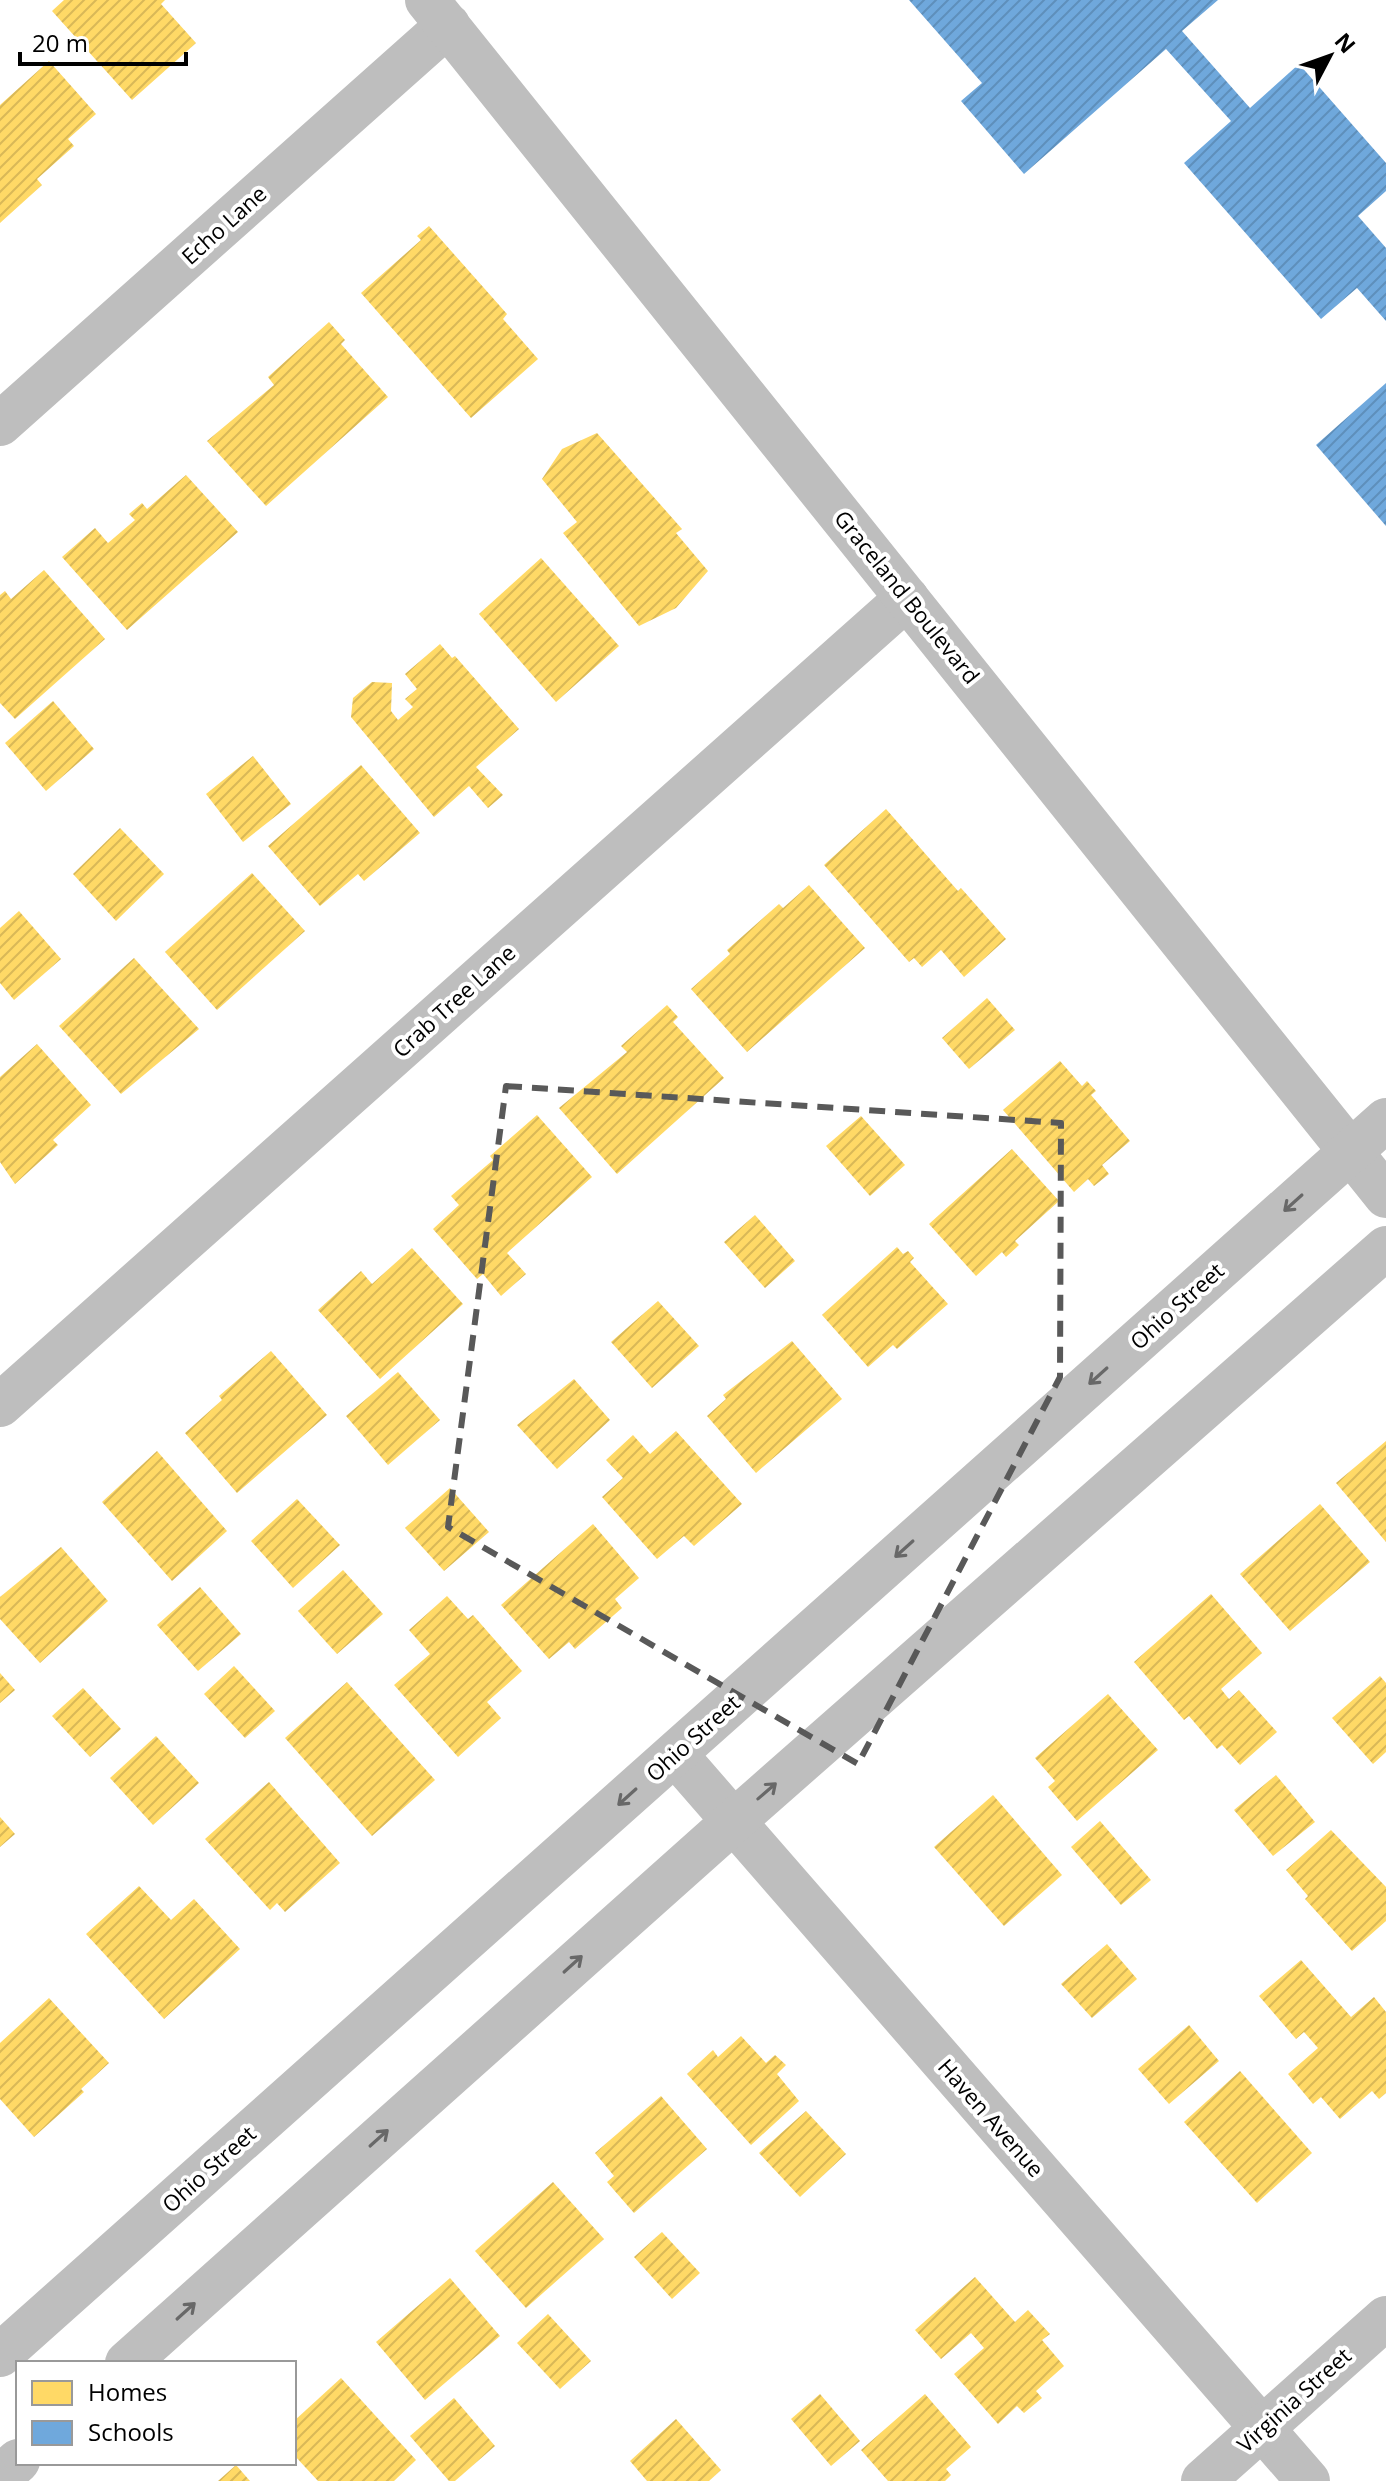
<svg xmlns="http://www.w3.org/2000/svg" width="1386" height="2481" font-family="'Open Sans',sans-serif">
  <defs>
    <pattern id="homes-hatch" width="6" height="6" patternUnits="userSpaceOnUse" patternTransform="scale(2)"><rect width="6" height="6" fill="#ffd966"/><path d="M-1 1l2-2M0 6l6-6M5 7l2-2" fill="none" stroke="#d9b857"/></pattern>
    <pattern id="schools-hatch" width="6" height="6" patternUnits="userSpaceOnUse" patternTransform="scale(2)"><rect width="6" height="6" fill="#6fa8dc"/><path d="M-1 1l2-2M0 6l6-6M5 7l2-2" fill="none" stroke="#5e8fbb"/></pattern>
  </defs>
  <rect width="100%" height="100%" fill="#fff"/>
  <g fill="url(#homes-hatch)">
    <path d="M 64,0 L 165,0 L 161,4 L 196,43 L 132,100 L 52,11 Z"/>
    <path d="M 49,61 L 96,114 L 68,139 L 74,146 L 37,179 L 42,185 L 0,223 L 0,105 Z"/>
    <path d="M 429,226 L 507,314 L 503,319 L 538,359 L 471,418 L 361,293 L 421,240 L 417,236 Z"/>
    <path d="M 329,322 L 345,340 L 341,344 L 388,397 L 266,506 L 207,441 L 274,385 L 268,377 Z"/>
    <path d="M 597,433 L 682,529 L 676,533 L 708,571 L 676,608 L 639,626 L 563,533 L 577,522 L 542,479 L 562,449 Z"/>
    <path d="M 186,475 L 238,532 L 127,630 L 62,557 L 95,528 L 108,543 L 135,520 L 129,514 L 142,503 L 147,509 Z"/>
    <path d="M 541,558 L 619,646 L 556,702 L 479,614 Z"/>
    <path d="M 44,570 L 105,639 L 15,719 L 0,703 L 0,595 L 5,591 L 11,599 Z"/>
    <path d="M 440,644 L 452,658 L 455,656 L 519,729 L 476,767 L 503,795 L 488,808 L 469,786 L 434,817 L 351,717 L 353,698 L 372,682 L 392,683 L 391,711 L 398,720 L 413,707 L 405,699 L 417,689 L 405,674 Z"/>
    <path d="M 53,701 L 94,749 L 46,791 L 5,743 Z"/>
    <path d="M 253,756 L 291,804 L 243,842 L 206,794 Z"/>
    <path d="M 361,765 L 420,833 L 364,881 L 358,874 L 320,906 L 268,846 Z"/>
    <path d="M 886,809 L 958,891 L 961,888 L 1006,939 L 964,977 L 941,950 L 922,967 L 914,958 L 909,962 L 824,865 Z"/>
    <path d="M 120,828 L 164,874 L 116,921 L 73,874 Z"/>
    <path d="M 252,873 L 305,931 L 217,1010 L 165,952 Z"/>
    <path d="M 809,885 L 865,948 L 747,1052 L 691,989 L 730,954 L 727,950 L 779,904 L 783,908 Z"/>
    <path d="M 19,911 L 61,959 L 14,1000 L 0,983 L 0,928 Z"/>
    <path d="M 134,958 L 199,1029 L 121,1094 L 59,1026 Z"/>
    <path d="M 987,998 L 1015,1030 L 969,1069 L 942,1038 Z"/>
    <path d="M 667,1005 L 678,1017 L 673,1022 L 724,1078 L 617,1174 L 559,1108 L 627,1052 L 621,1046 Z"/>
    <path d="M 37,1044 L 91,1105 L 53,1140 L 58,1145 L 15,1184 L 0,1162 L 0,1077 Z"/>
    <path d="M 1060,1061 L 1082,1086 L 1087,1081 L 1096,1091 L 1091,1095 L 1130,1141 L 1102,1165 L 1109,1174 L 1094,1186 L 1088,1179 L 1074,1192 L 1003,1110 Z"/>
    <path d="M 537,1115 L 592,1177 L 507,1253 L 526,1274 L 501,1296 L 483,1274 L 477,1279 L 433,1229 L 459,1205 L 451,1196 L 493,1160 L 490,1156 Z"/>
    <path d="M 861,1116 L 905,1165 L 870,1196 L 826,1146 Z"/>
    <path d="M 1012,1149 L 1059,1201 L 1015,1241 L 1019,1245 L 1006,1257 L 1002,1252 L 976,1276 L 929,1224 Z"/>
    <path d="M 755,1215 L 795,1261 L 765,1288 L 724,1242 Z"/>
    <path d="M 897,1247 L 903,1254 L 908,1251 L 914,1258 L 910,1262 L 948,1304 L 897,1349 L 893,1345 L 868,1367 L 822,1315 Z"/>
    <path d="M 412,1248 L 463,1304 L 380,1379 L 318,1310 L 361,1271 L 372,1284 Z"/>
    <path d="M 658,1301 L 699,1346 L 652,1388 L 611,1342 Z"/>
    <path d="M 792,1341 L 842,1399 L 756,1473 L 707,1416 L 726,1399 L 723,1395 Z"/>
    <path d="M 271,1351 L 327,1415 L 237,1493 L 185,1433 L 222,1400 L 219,1396 Z"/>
    <path d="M 398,1372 L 440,1420 L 388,1465 L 346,1416 Z"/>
    <path d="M 574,1379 L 610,1420 L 557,1469 L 517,1425 Z"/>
    <path d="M 676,1431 L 742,1504 L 694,1546 L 684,1536 L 657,1559 L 602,1497 L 623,1478 L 606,1460 L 633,1435 L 650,1454 Z"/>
    <path d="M 1386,1441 L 1386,1542 L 1336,1483 Z"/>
    <path d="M 157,1451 L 227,1531 L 172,1581 L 102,1502 Z"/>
    <path d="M 450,1488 L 489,1532 L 444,1571 L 405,1528 Z"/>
    <path d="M 297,1499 L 340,1545 L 293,1588 L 251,1541 Z"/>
    <path d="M 1320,1504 L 1370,1562 L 1290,1631 L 1240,1574 Z"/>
    <path d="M 593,1524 L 639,1578 L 615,1599 L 622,1608 L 575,1649 L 569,1642 L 549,1659 L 501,1605 Z"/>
    <path d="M 61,1547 L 108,1601 L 40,1663 L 0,1619 L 0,1597 Z"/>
    <path d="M 343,1570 L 383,1614 L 337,1654 L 298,1611 Z"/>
    <path d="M 200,1587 L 241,1634 L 198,1671 L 157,1625 Z"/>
    <path d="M 1211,1594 L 1262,1653 L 1221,1689 L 1229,1699 L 1239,1690 L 1277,1732 L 1240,1765 L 1222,1745 L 1217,1749 L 1189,1716 L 1184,1720 L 1134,1662 Z"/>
    <path d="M 447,1596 L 468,1619 L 473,1615 L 522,1671 L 487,1702 L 501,1718 L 458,1757 L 394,1685 L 430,1654 L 409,1630 Z"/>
    <path d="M 234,1666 L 275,1711 L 245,1738 L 204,1694 Z"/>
    <path d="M 0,1673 L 15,1690 L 0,1703 Z"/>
    <path d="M 1380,1676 L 1386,1683 L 1386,1752 L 1373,1764 L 1332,1718 Z"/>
    <path d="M 347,1682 L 435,1780 L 372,1836 L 285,1738 Z"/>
    <path d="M 83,1688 L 121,1729 L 90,1757 L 52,1716 Z"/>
    <path d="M 1108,1694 L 1158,1750 L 1077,1821 L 1048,1787 L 1055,1781 L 1035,1758 Z"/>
    <path d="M 156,1736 L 199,1783 L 153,1825 L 110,1778 Z"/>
    <path d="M 1276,1775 L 1315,1822 L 1273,1856 L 1234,1810 Z"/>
    <path d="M 269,1782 L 340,1863 L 285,1912 L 277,1903 L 270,1910 L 205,1839 Z"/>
    <path d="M 993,1795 L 1062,1875 L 1004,1926 L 934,1847 Z"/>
    <path d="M 0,1817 L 15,1834 L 0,1847 Z"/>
    <path d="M 1100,1821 L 1151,1880 L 1121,1905 L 1071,1847 Z"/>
    <path d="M 1331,1830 L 1386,1887 L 1386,1921 L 1352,1951 L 1305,1899 L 1308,1896 L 1286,1870 Z"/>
    <path d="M 139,1886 L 171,1920 L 194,1899 L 240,1949 L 164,2019 L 86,1934 Z"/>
    <path d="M 1107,1944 L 1137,1979 L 1092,2018 L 1061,1984 Z"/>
    <path d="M 1301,1960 L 1351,2017 L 1374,1997 L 1386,2012 L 1386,2093 L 1379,2099 L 1372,2091 L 1340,2119 L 1321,2097 L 1313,2104 L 1288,2074 L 1318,2048 L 1304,2032 L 1296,2039 L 1259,1996 Z"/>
    <path d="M 49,1998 L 109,2063 L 81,2089 L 84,2092 L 34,2137 L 0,2099 L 0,2043 Z"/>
    <path d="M 1189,2025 L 1219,2061 L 1169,2104 L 1138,2069 Z"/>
    <path d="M 741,2036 L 766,2063 L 775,2055 L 786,2065 L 777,2074 L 799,2101 L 751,2145 L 687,2074 L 713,2050 L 718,2057 Z"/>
    <path d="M 1240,2071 L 1312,2153 L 1257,2203 L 1184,2122 Z"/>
    <path d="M 661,2096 L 707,2149 L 634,2213 L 607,2182 L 614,2176 L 595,2153 Z"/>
    <path d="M 806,2111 L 846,2154 L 800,2197 L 759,2153 Z"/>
    <path d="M 553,2182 L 604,2239 L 526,2308 L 475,2251 Z"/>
    <path d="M 662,2232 L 700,2273 L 672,2299 L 634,2257 Z"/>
    <path d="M 975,2277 L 1015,2322 L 1028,2310 L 1050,2334 L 1042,2340 L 1064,2366 L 1036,2391 L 1042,2398 L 1024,2413 L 1017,2406 L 998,2424 L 954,2374 L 984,2348 L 971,2333 L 941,2359 L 915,2330 Z"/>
    <path d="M 450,2278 L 500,2336 L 425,2400 L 376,2342 Z"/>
    <path d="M 548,2314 L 591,2361 L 560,2389 L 517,2343 Z"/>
    <path d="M 341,2378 L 416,2460 L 394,2481 L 318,2481 L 294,2455 L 294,2421 Z"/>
    <path d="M 820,2394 L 860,2441 L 831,2466 L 791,2419 Z"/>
    <path d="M 925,2394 L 971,2447 L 946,2469 L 951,2475 L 945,2481 L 888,2481 L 861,2450 Z"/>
    <path d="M 454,2398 L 495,2446 L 455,2481 L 449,2481 L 410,2436 Z"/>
    <path d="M 676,2419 L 721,2470 L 709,2481 L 647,2481 L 630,2461 Z"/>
    <path d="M 236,2465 L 250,2481 L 218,2481 Z"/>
  </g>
  <g fill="url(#schools-hatch)">
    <path d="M 909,0 L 1218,0 L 1182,31 L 1250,108 L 1299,64 L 1386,163 L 1386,191 L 1358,216 L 1386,248 L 1386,321 L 1357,288 L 1321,319 L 1184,163 L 1231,121 L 1166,49 L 1024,174 L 961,101 L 982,83 Z"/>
    <path d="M 1386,383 L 1386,526 L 1316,445 Z"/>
  </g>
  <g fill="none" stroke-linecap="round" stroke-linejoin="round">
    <g stroke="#bebebe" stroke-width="44">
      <path d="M 0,424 L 448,25"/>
      <path d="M 0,1405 L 907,598"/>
      <path d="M 675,1754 L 1308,2481"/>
      <path d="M 1203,2481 L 1386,2318"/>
    </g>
    <g stroke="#bebebe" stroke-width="44">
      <path d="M 427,0 L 1386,1196"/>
      <path d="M 0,2355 L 1386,1120"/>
      <path d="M 127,2363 L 734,1821 L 1386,1248"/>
      <path d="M 0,2477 L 18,2461"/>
    </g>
  </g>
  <defs><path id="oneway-shaft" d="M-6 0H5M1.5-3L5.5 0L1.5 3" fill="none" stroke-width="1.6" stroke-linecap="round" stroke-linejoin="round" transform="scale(2)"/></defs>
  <g stroke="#686868">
    <use href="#oneway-shaft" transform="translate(1293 1203) rotate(138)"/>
    <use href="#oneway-shaft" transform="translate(1098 1376) rotate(138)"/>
    <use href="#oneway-shaft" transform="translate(904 1549) rotate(138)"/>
    <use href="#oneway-shaft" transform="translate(767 1791) rotate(-41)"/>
    <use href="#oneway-shaft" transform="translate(627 1797) rotate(138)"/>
    <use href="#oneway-shaft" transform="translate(573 1964) rotate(-42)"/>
    <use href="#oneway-shaft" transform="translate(379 2138) rotate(-42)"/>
    <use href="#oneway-shaft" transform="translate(186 2311) rotate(-42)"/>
  </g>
  <path fill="none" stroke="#595959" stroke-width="6" stroke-dasharray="16 10" stroke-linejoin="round" d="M 506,1086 L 1061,1123 L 1060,1377 L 858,1764 L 448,1527 Z"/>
  <g text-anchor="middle" stroke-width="8" stroke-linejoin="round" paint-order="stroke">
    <g font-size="22" fill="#000" stroke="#fff">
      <text transform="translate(224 225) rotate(-42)" y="8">Echo Lane</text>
      <text transform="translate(907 597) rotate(51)" y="8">Graceland Boulevard</text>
      <text transform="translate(454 1001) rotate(-42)" y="8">Crab Tree Lane</text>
      <text transform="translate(1177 1306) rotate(-42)" y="8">Ohio Street</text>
      <text transform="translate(693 1738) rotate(-42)" y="8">Ohio Street</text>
      <text transform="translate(991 2118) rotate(49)" y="8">Haven Avenue</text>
      <text transform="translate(209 2169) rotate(-42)" y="8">Ohio Street</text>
      <text transform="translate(1294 2400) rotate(-42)" y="8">Virginia Street</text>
    </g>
  </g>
  <rect x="16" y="2361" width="280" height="104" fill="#ffffff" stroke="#999999" stroke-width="2"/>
  <rect x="32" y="2381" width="40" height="24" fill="#ffd966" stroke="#999999" stroke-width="2"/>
  <text x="88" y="2401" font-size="24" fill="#000000">Homes</text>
  <rect x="32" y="2421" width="40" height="24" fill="#6fa8dc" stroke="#999999" stroke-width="2"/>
  <text x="88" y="2441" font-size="24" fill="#000000">Schools</text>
  <g transform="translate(1330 56) rotate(49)" stroke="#ffffff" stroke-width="6" paint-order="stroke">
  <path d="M0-6L14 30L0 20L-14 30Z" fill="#000000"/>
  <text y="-12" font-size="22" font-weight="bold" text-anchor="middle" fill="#000000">N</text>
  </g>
  <path d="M20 52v12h166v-12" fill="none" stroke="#000000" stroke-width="4"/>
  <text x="32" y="52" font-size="24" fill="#000000" stroke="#ffffff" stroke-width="6" paint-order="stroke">20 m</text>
</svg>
